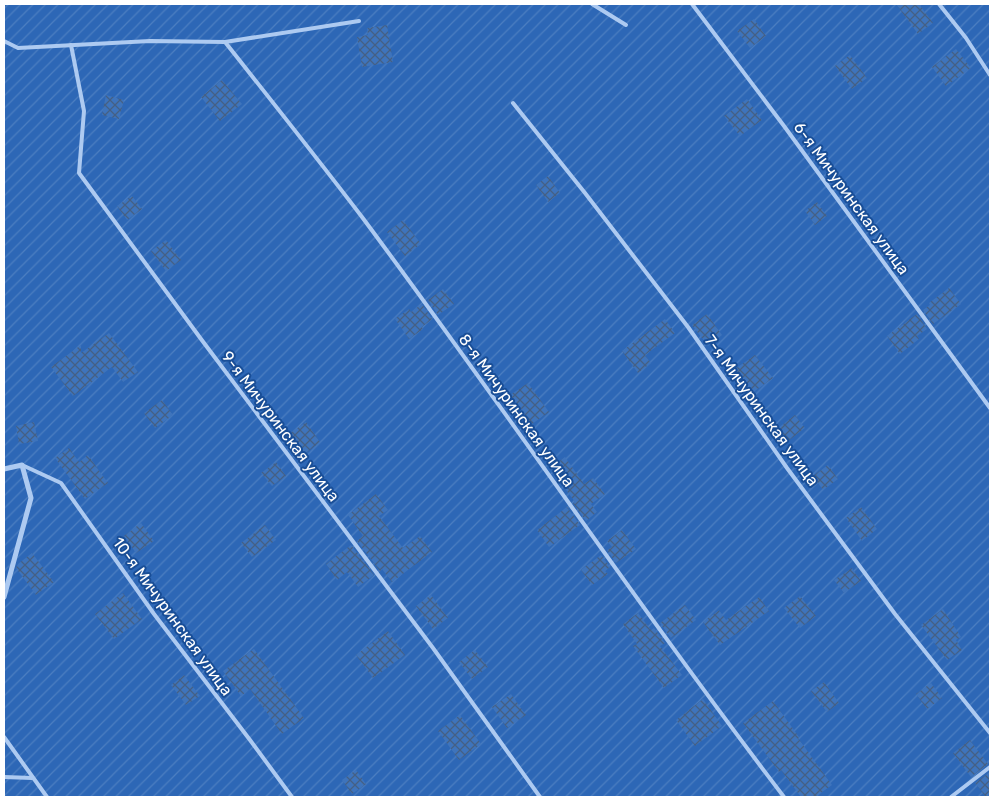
<svg xmlns="http://www.w3.org/2000/svg" width="994" height="801" font-family="Rubik,sans-serif">
  <defs>
    <pattern id="garden-furrows" width="10" height="10" patternUnits="userSpaceOnUse" patternTransform="scale(1.25)"><rect width="10" height="10" fill="#2d67b6"/><path d="M-1 1l2-2M0 10L10 0M9 11l2-2" fill="none" stroke="#4c7ec1"/></pattern>
    <pattern id="building-cross-hatch" width="8" height="8" patternUnits="userSpaceOnUse" patternTransform="scale(1.25)"><rect width="8" height="8" fill="#3e74bc"/><path d="M0 0l8 8M0 8l8-8" fill="none" stroke="#456084"/></pattern>
  </defs>
  <rect width="100%" height="100%" fill="#194e97"/>
  <rect fill="url(#garden-furrows)" x="4" y="4" width="986" height="793"/>
  <g fill="url(#building-cross-hatch)">
    <path d="M 896,4 L 919,4 L 933,23 L 918,34 Z"/>
    <path d="M 754,19 L 766,36 L 750,48 L 737,31 Z"/>
    <path d="M 387,25 L 393,62 L 362,67 L 357,37 L 368,35 L 367,28 Z"/>
    <path d="M 956,49 L 971,68 L 946,86 L 932,67 Z"/>
    <path d="M 850,55 L 867,78 L 852,89 L 835,66 Z"/>
    <path d="M 222,80 L 242,104 L 220,121 L 201,97 Z"/>
    <path d="M 106,95 L 124,100 L 119,119 L 102,115 Z"/>
    <path d="M 747,99 L 762,120 L 740,136 L 724,116 Z"/>
    <path d="M 548,176 L 560,193 L 548,202 L 536,185 Z"/>
    <path d="M 132,196 L 142,209 L 127,220 L 117,206 Z"/>
    <path d="M 817,202 L 827,216 L 815,225 L 805,211 Z"/>
    <path d="M 403,220 L 421,244 L 405,256 L 387,232 Z"/>
    <path d="M 166,240 L 181,260 L 166,271 L 151,251 Z"/>
    <path d="M 949,288 L 961,304 L 933,324 L 923,310 L 930,305 L 929,303 Z"/>
    <path d="M 443,289 L 454,304 L 438,315 L 428,300 Z"/>
    <path d="M 422,304 L 432,319 L 422,327 L 423,329 L 409,339 L 395,319 L 409,309 L 411,312 Z"/>
    <path d="M 707,314 L 722,335 L 708,346 L 692,325 Z"/>
    <path d="M 917,314 L 927,329 L 917,336 L 919,339 L 900,354 L 887,336 Z"/>
    <path d="M 665,319 L 675,333 L 645,355 L 651,363 L 638,373 L 622,351 Z"/>
    <path d="M 109,333 L 138,372 L 123,382 L 112,367 L 73,396 L 51,367 L 81,345 L 81,353 Z"/>
    <path d="M 755,355 L 773,378 L 752,393 L 735,369 Z"/>
    <path d="M 528,383 L 549,412 L 532,424 L 510,395 Z"/>
    <path d="M 162,400 L 173,415 L 155,428 L 144,413 Z"/>
    <path d="M 795,415 L 805,428 L 788,441 L 778,428 Z"/>
    <path d="M 34,422 L 38,441 L 19,444 L 16,426 Z"/>
    <path d="M 306,422 L 320,442 L 301,457 L 286,436 Z"/>
    <path d="M 69,448 L 79,462 L 88,455 L 108,483 L 85,499 L 55,458 Z"/>
    <path d="M 565,457 L 584,484 L 593,478 L 605,494 L 591,504 L 597,512 L 586,521 L 573,503 L 575,502 L 550,468 Z"/>
    <path d="M 276,462 L 286,476 L 272,486 L 261,473 Z"/>
    <path d="M 828,465 L 838,479 L 823,490 L 813,476 Z"/>
    <path d="M 376,494 L 388,510 L 379,516 L 403,548 L 420,536 L 432,552 L 392,582 L 382,569 L 380,571 L 357,541 L 363,536 L 348,515 Z"/>
    <path d="M 567,507 L 580,525 L 549,547 L 537,530 Z"/>
    <path d="M 861,507 L 877,529 L 862,541 L 846,518 Z"/>
    <path d="M 141,523 L 154,541 L 136,553 L 124,536 Z"/>
    <path d="M 265,525 L 276,540 L 252,557 L 241,543 Z"/>
    <path d="M 622,530 L 636,549 L 616,563 L 607,550 L 612,547 L 607,541 Z"/>
    <path d="M 351,545 L 374,575 L 358,587 L 347,572 L 337,580 L 326,564 Z"/>
    <path d="M 32,553 L 54,582 L 36,595 L 16,568 L 18,564 Z"/>
    <path d="M 601,555 L 610,567 L 605,571 L 608,574 L 592,585 L 581,570 Z"/>
    <path d="M 852,568 L 861,581 L 844,593 L 834,580 Z"/>
    <path d="M 123,593 L 142,619 L 114,639 L 95,614 Z"/>
    <path d="M 431,595 L 448,618 L 433,629 L 416,606 Z"/>
    <path d="M 800,596 L 816,616 L 800,628 L 784,608 Z"/>
    <path d="M 759,597 L 769,611 L 720,645 L 703,622 L 719,610 L 726,620 Z"/>
    <path d="M 685,605 L 696,620 L 671,638 L 660,623 Z"/>
    <path d="M 943,609 L 961,637 L 956,640 L 962,650 L 947,660 L 921,625 Z"/>
    <path d="M 638,613 L 651,630 L 654,628 L 665,643 L 660,646 L 682,675 L 664,688 L 633,646 L 637,644 L 623,624 Z"/>
    <path d="M 388,631 L 405,655 L 373,678 L 356,655 Z"/>
    <path d="M 254,649 L 304,718 L 282,734 L 250,689 L 241,696 L 223,671 Z"/>
    <path d="M 475,650 L 488,667 L 472,679 L 459,662 Z"/>
    <path d="M 184,675 L 200,696 L 186,705 L 171,685 Z"/>
    <path d="M 824,682 L 839,703 L 827,712 L 811,691 Z"/>
    <path d="M 931,683 L 942,698 L 927,709 L 916,694 Z"/>
    <path d="M 511,694 L 526,715 L 507,728 L 492,707 Z"/>
    <path d="M 703,699 L 722,726 L 695,746 L 676,720 Z"/>
    <path d="M 773,701 L 799,737 L 798,738 L 832,785 L 815,797 L 801,797 L 781,770 L 779,772 L 743,723 Z"/>
    <path d="M 460,715 L 481,744 L 459,760 L 438,731 Z"/>
    <path d="M 970,740 L 988,764 L 971,777 L 953,753 Z"/>
    <path d="M 356,770 L 366,784 L 352,794 L 342,780 Z"/>
    <path d="M 990,772 L 990,797 L 986,797 L 975,783 Z"/>
  </g>
  <g fill="none" stroke-linecap="round" stroke-linejoin="round">
    <g stroke="#adcaf1" stroke-width="4">
      <path d="M 592,4 L 626,25"/>
      <path d="M 692,4 L 784,126 L 990,408"/>
      <path d="M 939,4 L 966,38 L 990,75"/>
      <path d="M 4,41 L 18,48 L 150,41 L 225,42 L 359,21"/>
      <path d="M 225,42 C 271,100 317,158 362,217 C 505,409 639,607 784,797"/>
      <path d="M 71,45 L 84,111 L 79,173 L 201,339 L 433,648 L 540,797"/>
      <path d="M 513,103 L 585,193 L 688,327 L 787,468 L 895,614 L 990,733"/>
      <path d="M 22,465 L 61,483 L 154,614 L 250,740 L 292,797"/>
      <path d="M 4,737 L 47,797"/>
      <path d="M 4,777 L 32,778"/>
      <path d="M 951,797 L 990,767"/>
    </g>
    <path stroke="#adcaf1" stroke-width="5" d="M 4,469 L 22,465 L 31,498 L 4,597"/>
  </g>
  <g text-anchor="middle" stroke-width="4" stroke-linejoin="round" paint-order="stroke">
    <g font-size="16" fill="#fff" stroke="#194e97">
      <text transform="translate(852 198) rotate(54)" y="6">6-я Мичуринская улица</text>
      <text transform="translate(517 410) rotate(54)" y="6">8-я Мичуринская улица</text>
      <text transform="translate(762 410) rotate(54)" y="6">7-я Мичуринская улица</text>
      <text transform="translate(281 426) rotate(53)" y="6">9-я Мичуринская улица</text>
      <text transform="translate(173 616) rotate(54)" y="6">10-я Мичуринская улица</text>
    </g>
  </g>
  <rect width="994" height="801" fill="none" stroke="#ffffff" stroke-width="10"/>
</svg>
